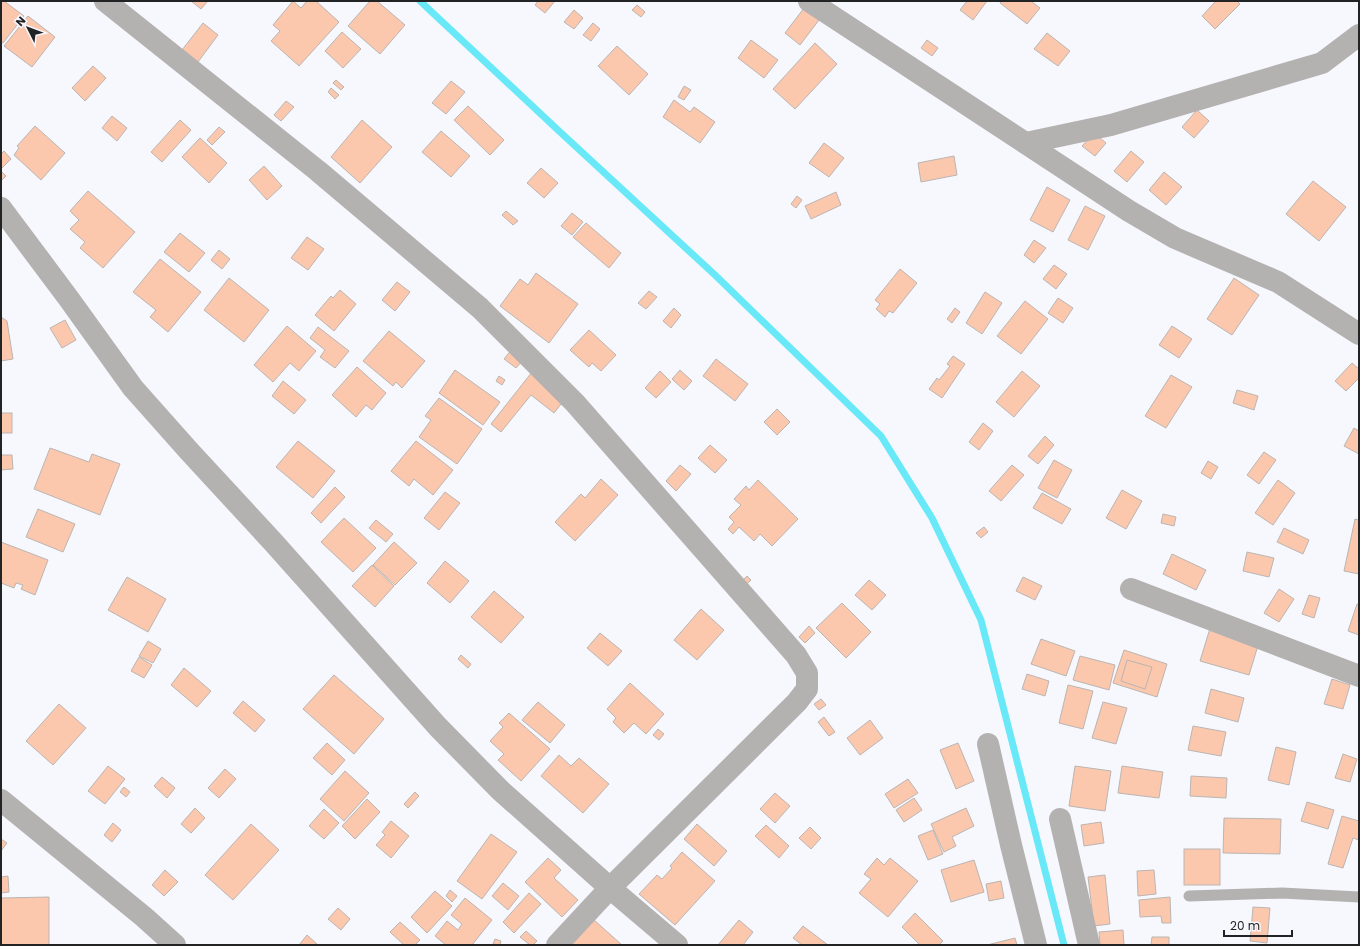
<svg xmlns="http://www.w3.org/2000/svg" width="1360" height="946" font-family="Poppins,sans-serif">
  <rect width="100%" height="100%" fill="#f7f8fe"/>
  <g fill="none" stroke-linecap="round" stroke-linejoin="round">
    <path stroke="#69e9f7" stroke-width="7" d="M 420,1 L 559,131 L 715,275 L 881,436 L 932,518 L 981,620 L 1064,945"/>
  </g>
  <g fill="#fbc7ad" stroke="#bbb5b2">
    <path d="M 1,1 L 4,1 L 24,16 L 3,43 L 1,42 Z"/>
    <path d="M 191,1 L 208,1 L 201,9 Z"/>
    <path d="M 293,1 L 301,8 L 307,1 L 316,1 L 339,22 L 299,66 L 271,41 L 280,31 L 273,25 Z"/>
    <path d="M 370,1 L 377,1 L 405,25 L 380,54 L 348,26 Z"/>
    <path d="M 538,1 L 555,1 L 545,13 L 535,5 Z"/>
    <path d="M 967,1 L 987,1 L 973,20 L 960,10 Z"/>
    <path d="M 1001,1 L 1031,1 L 1040,8 L 1027,24 L 1000,3 Z"/>
    <path d="M 1216,1 L 1237,1 L 1240,4 L 1215,29 L 1202,16 Z"/>
    <path d="M 637,5 L 645,12 L 641,17 L 632,10 Z"/>
    <path d="M 804,8 L 819,20 L 800,45 L 785,33 Z"/>
    <path d="M 574,10 L 583,18 L 574,29 L 564,22 Z"/>
    <path d="M 28,16 L 55,37 L 32,67 L 4,46 Z"/>
    <path d="M 203,23 L 218,35 L 198,62 L 182,50 Z"/>
    <path d="M 593,23 L 600,29 L 591,41 L 583,35 Z"/>
    <path d="M 342,32 L 361,49 L 343,68 L 325,51 Z"/>
    <path d="M 1047,33 L 1070,51 L 1058,66 L 1034,49 Z"/>
    <path d="M 751,40 L 778,60 L 764,78 L 738,58 Z"/>
    <path d="M 927,40 L 938,48 L 932,56 L 921,48 Z"/>
    <path d="M 815,43 L 837,64 L 795,109 L 773,89 Z"/>
    <path d="M 617,46 L 648,74 L 629,95 L 598,66 Z"/>
    <path d="M 93,66 L 106,78 L 85,101 L 72,88 Z"/>
    <path d="M 336,80 L 344,87 L 341,90 L 333,83 Z"/>
    <path d="M 451,81 L 465,92 L 446,114 L 432,103 Z"/>
    <path d="M 684,86 L 691,90 L 684,100 L 678,97 Z"/>
    <path d="M 331,88 L 339,95 L 335,99 L 328,92 Z"/>
    <path d="M 674,100 L 690,112 L 694,107 L 715,122 L 700,143 L 663,117 Z"/>
    <path d="M 286,101 L 294,107 L 281,121 L 274,115 Z"/>
    <path d="M 468,106 L 504,140 L 490,155 L 454,120 Z"/>
    <path d="M 1197,110 L 1209,121 L 1194,138 L 1182,127 Z"/>
    <path d="M 112,116 L 127,128 L 117,141 L 102,128 Z"/>
    <path d="M 180,120 L 191,130 L 162,162 L 151,152 Z"/>
    <path d="M 362,120 L 392,147 L 360,183 L 331,157 Z"/>
    <path d="M 35,126 L 65,153 L 41,180 L 14,155 L 19,148 L 17,146 Z"/>
    <path d="M 219,127 L 225,132 L 212,145 L 207,140 Z"/>
    <path d="M 441,131 L 470,156 L 451,177 L 422,152 Z"/>
    <path d="M 1094,133 L 1106,143 L 1095,156 L 1082,146 Z"/>
    <path d="M 200,138 L 227,163 L 209,183 L 182,157 Z"/>
    <path d="M 824,143 L 844,158 L 829,177 L 809,163 Z"/>
    <path d="M 4,151 L 11,159 L 1,169 L 1,154 Z"/>
    <path d="M 1131,151 L 1144,162 L 1127,182 L 1114,171 Z"/>
    <path d="M 954,156 L 957,175 L 921,182 L 918,163 Z"/>
    <path d="M 264,166 L 282,186 L 267,200 L 249,180 Z"/>
    <path d="M 541,168 L 558,183 L 544,198 L 527,183 Z"/>
    <path d="M 1,171 L 6,176 L 1,181 Z"/>
    <path d="M 1164,172 L 1182,187 L 1166,205 L 1149,190 Z"/>
    <path d="M 1313,181 L 1346,207 L 1319,241 L 1286,214 Z"/>
    <path d="M 1047,187 L 1070,200 L 1053,232 L 1030,220 Z"/>
    <path d="M 88,191 L 135,232 L 103,268 L 80,248 L 85,242 L 70,229 L 79,220 L 70,211 Z"/>
    <path d="M 836,192 L 841,205 L 811,219 L 805,206 Z"/>
    <path d="M 797,196 L 802,200 L 796,208 L 791,204 Z"/>
    <path d="M 1085,206 L 1105,216 L 1088,250 L 1068,240 Z"/>
    <path d="M 506,211 L 518,221 L 513,225 L 502,215 Z"/>
    <path d="M 572,213 L 583,222 L 572,235 L 561,226 Z"/>
    <path d="M 586,223 L 621,253 L 609,268 L 573,237 Z"/>
    <path d="M 180,233 L 205,253 L 189,272 L 164,252 Z"/>
    <path d="M 307,237 L 324,249 L 308,270 L 291,258 Z"/>
    <path d="M 1034,240 L 1046,248 L 1034,263 L 1024,255 Z"/>
    <path d="M 219,250 L 230,259 L 222,269 L 211,260 Z"/>
    <path d="M 160,259 L 201,292 L 168,332 L 150,317 L 156,310 L 133,292 Z"/>
    <path d="M 1054,265 L 1067,274 L 1056,289 L 1043,279 Z"/>
    <path d="M 900,269 L 917,283 L 893,313 L 889,311 L 885,317 L 876,309 L 880,304 L 875,300 Z"/>
    <path d="M 536,273 L 578,304 L 549,343 L 500,306 L 520,279 L 528,285 Z"/>
    <path d="M 229,278 L 269,310 L 244,342 L 204,310 Z"/>
    <path d="M 1234,278 L 1259,295 L 1232,335 L 1207,319 Z"/>
    <path d="M 397,282 L 410,292 L 395,311 L 382,300 Z"/>
    <path d="M 340,290 L 356,304 L 334,331 L 315,315 L 331,296 L 333,298 Z"/>
    <path d="M 649,291 L 657,297 L 646,309 L 638,303 Z"/>
    <path d="M 985,292 L 1002,303 L 982,334 L 966,323 Z"/>
    <path d="M 1058,298 L 1073,308 L 1063,323 L 1048,313 Z"/>
    <path d="M 1025,301 L 1048,319 L 1021,354 L 997,336 Z"/>
    <path d="M 674,308 L 681,315 L 671,328 L 663,321 Z"/>
    <path d="M 955,308 L 960,312 L 952,323 L 947,319 Z"/>
    <path d="M 1,317 L 7,321 L 13,359 L 1,361 Z"/>
    <path d="M 65,320 L 76,340 L 62,348 L 50,328 Z"/>
    <path d="M 287,326 L 316,351 L 299,371 L 290,363 L 273,382 L 254,365 Z"/>
    <path d="M 1172,326 L 1192,339 L 1179,358 L 1159,345 Z"/>
    <path d="M 318,327 L 349,351 L 335,368 L 320,357 L 325,350 L 310,338 Z"/>
    <path d="M 589,330 L 616,355 L 601,371 L 592,363 L 589,367 L 570,350 Z"/>
    <path d="M 389,331 L 425,361 L 402,388 L 396,382 L 393,386 L 363,361 Z"/>
    <path d="M 512,349 L 524,359 L 516,368 L 504,359 Z"/>
    <path d="M 953,356 L 965,364 L 942,398 L 929,389 L 937,378 L 939,380 L 950,366 L 947,364 Z"/>
    <path d="M 716,359 L 748,384 L 735,401 L 703,376 Z"/>
    <path d="M 1352,363 L 1359,369 L 1359,378 L 1346,391 L 1335,381 Z"/>
    <path d="M 357,367 L 386,393 L 372,410 L 366,405 L 356,417 L 332,395 Z"/>
    <path d="M 455,370 L 500,402 L 483,425 L 439,393 Z"/>
    <path d="M 680,370 L 692,381 L 684,390 L 672,379 Z"/>
    <path d="M 660,371 L 671,382 L 656,398 L 645,388 Z"/>
    <path d="M 1022,371 L 1040,386 L 1014,417 L 996,402 Z"/>
    <path d="M 532,372 L 565,399 L 554,413 L 531,395 L 501,432 L 491,424 Z"/>
    <path d="M 1171,375 L 1192,387 L 1166,428 L 1145,416 Z"/>
    <path d="M 499,376 L 505,380 L 502,385 L 496,381 Z"/>
    <path d="M 283,381 L 306,400 L 294,414 L 272,396 Z"/>
    <path d="M 1237,390 L 1258,396 L 1254,410 L 1233,403 Z"/>
    <path d="M 439,398 L 482,429 L 457,464 L 419,437 L 431,420 L 425,416 Z"/>
    <path d="M 777,409 L 790,422 L 777,435 L 764,422 Z"/>
    <rect x="1" y="413" width="11" height="20"/>
    <path d="M 983,423 L 993,431 L 979,450 L 969,442 Z"/>
    <path d="M 1354,428 L 1359,431 L 1359,454 L 1344,446 Z"/>
    <path d="M 1045,436 L 1054,445 L 1038,464 L 1028,456 Z"/>
    <path d="M 298,441 L 335,471 L 313,498 L 276,467 Z"/>
    <path d="M 416,441 L 453,470 L 433,495 L 414,479 L 409,486 L 391,471 Z"/>
    <path d="M 710,445 L 727,460 L 715,473 L 698,458 Z"/>
    <path d="M 50,448 L 89,462 L 92,454 L 120,464 L 100,515 L 34,489 Z"/>
    <path d="M 1264,452 L 1276,460 L 1259,484 L 1247,475 Z"/>
    <path d="M 1,455 L 12,455 L 13,469 L 1,470 Z"/>
    <path d="M 1054,460 L 1072,470 L 1057,498 L 1038,488 Z"/>
    <path d="M 1208,461 L 1218,467 L 1211,479 L 1201,473 Z"/>
    <path d="M 680,465 L 691,474 L 676,491 L 666,481 Z"/>
    <path d="M 1012,465 L 1024,475 L 1001,501 L 989,491 Z"/>
    <path d="M 601,479 L 618,495 L 575,541 L 555,522 L 581,494 L 585,498 Z"/>
    <path d="M 758,480 L 798,519 L 772,546 L 760,534 L 754,541 L 739,527 L 733,534 L 728,529 L 734,522 L 729,517 L 741,505 L 734,499 L 746,486 L 749,490 Z"/>
    <path d="M 1278,480 L 1295,493 L 1273,525 L 1255,513 Z"/>
    <path d="M 335,487 L 345,497 L 321,523 L 311,513 Z"/>
    <path d="M 1122,490 L 1142,501 L 1126,529 L 1106,518 Z"/>
    <path d="M 445,492 L 460,503 L 439,530 L 424,518 Z"/>
    <path d="M 1042,493 L 1071,509 L 1062,524 L 1033,508 Z"/>
    <path d="M 38,509 L 75,524 L 63,552 L 26,537 Z"/>
    <path d="M 1163,514 L 1176,517 L 1174,526 L 1161,523 Z"/>
    <path d="M 344,518 L 376,548 L 353,572 L 321,542 Z"/>
    <path d="M 1355,519 L 1359,520 L 1359,574 L 1344,571 Z"/>
    <path d="M 376,520 L 393,534 L 386,542 L 369,528 Z"/>
    <path d="M 984,527 L 988,532 L 981,538 L 976,533 Z"/>
    <path d="M 1284,528 L 1309,540 L 1303,554 L 1277,542 Z"/>
    <path d="M 1,542 L 48,560 L 35,595 L 21,589 L 23,585 L 16,583 L 14,588 L 1,583 Z"/>
    <path d="M 394,542 L 417,563 L 395,585 L 373,565 Z"/>
    <path d="M 1247,552 L 1274,558 L 1269,577 L 1243,571 Z"/>
    <path d="M 1172,554 L 1206,570 L 1196,590 L 1163,574 Z"/>
    <path d="M 445,561 L 469,581 L 450,603 L 427,583 Z"/>
    <path d="M 372,565 L 394,586 L 375,607 L 352,586 Z"/>
    <path d="M 747,576 L 751,580 L 743,588 L 739,584 Z"/>
    <path d="M 127,577 L 166,599 L 148,632 L 108,610 Z"/>
    <path d="M 1023,577 L 1042,586 L 1035,600 L 1016,591 Z"/>
    <path d="M 869,580 L 886,595 L 872,610 L 855,595 Z"/>
    <path d="M 1279,589 L 1294,599 L 1279,622 L 1264,613 Z"/>
    <path d="M 494,591 L 524,617 L 501,643 L 471,617 Z"/>
    <path d="M 1309,595 L 1320,598 L 1314,618 L 1302,614 Z"/>
    <path d="M 842,603 L 871,632 L 846,658 L 816,628 Z"/>
    <path d="M 1357,604 L 1359,605 L 1359,635 L 1348,631 Z"/>
    <path d="M 701,609 L 724,630 L 697,660 L 674,640 Z"/>
    <path d="M 1211,625 L 1260,639 L 1249,675 L 1200,661 Z"/>
    <path d="M 809,626 L 815,633 L 805,643 L 799,637 Z"/>
    <path d="M 600,633 L 622,651 L 608,666 L 587,648 Z"/>
    <path d="M 1041,639 L 1075,651 L 1066,676 L 1031,664 Z"/>
    <path d="M 148,641 L 161,649 L 153,663 L 139,656 Z"/>
    <path d="M 1124,650 L 1167,664 L 1157,697 L 1113,683 Z"/>
    <path d="M 461,655 L 471,664 L 468,668 L 458,659 Z"/>
    <path d="M 1080,656 L 1115,665 L 1109,690 L 1073,680 Z"/>
    <path d="M 139,657 L 152,665 L 144,678 L 131,671 Z"/>
    <path d="M 1127,660 L 1152,667 L 1145,689 L 1121,681 Z"/>
    <path d="M 184,668 L 211,691 L 197,707 L 171,685 Z"/>
    <path d="M 1027,674 L 1049,681 L 1045,696 L 1022,689 Z"/>
    <path d="M 334,675 L 384,719 L 354,754 L 303,709 Z"/>
    <path d="M 1332,679 L 1350,685 L 1343,709 L 1324,704 Z"/>
    <path d="M 630,683 L 664,714 L 646,734 L 634,723 L 624,733 L 613,722 L 616,718 L 607,709 Z"/>
    <path d="M 1068,685 L 1093,691 L 1083,729 L 1059,723 Z"/>
    <path d="M 1211,689 L 1244,698 L 1238,722 L 1205,713 Z"/>
    <path d="M 821,699 L 826,705 L 819,710 L 814,704 Z"/>
    <path d="M 243,701 L 265,720 L 255,732 L 233,713 Z"/>
    <path d="M 538,702 L 565,725 L 550,743 L 522,720 Z"/>
    <path d="M 1103,702 L 1127,708 L 1116,744 L 1092,738 Z"/>
    <path d="M 59,704 L 86,728 L 53,765 L 26,741 Z"/>
    <path d="M 509,713 L 550,749 L 521,781 L 498,760 L 504,754 L 490,741 L 503,727 L 499,723 Z"/>
    <path d="M 824,717 L 835,732 L 829,736 L 818,722 Z"/>
    <path d="M 870,720 L 883,738 L 860,755 L 847,738 Z"/>
    <path d="M 1193,726 L 1226,732 L 1221,756 L 1188,750 Z"/>
    <path d="M 658,729 L 664,734 L 659,740 L 653,735 Z"/>
    <path d="M 327,743 L 345,760 L 332,775 L 313,758 Z"/>
    <path d="M 958,743 L 974,781 L 956,789 L 940,750 Z"/>
    <path d="M 1276,747 L 1296,752 L 1289,785 L 1268,780 Z"/>
    <path d="M 1343,754 L 1357,759 L 1350,782 L 1335,778 Z"/>
    <path d="M 559,755 L 571,766 L 579,758 L 609,784 L 583,813 L 541,776 Z"/>
    <path d="M 108,766 L 125,779 L 105,804 L 88,791 Z"/>
    <path d="M 1075,766 L 1111,771 L 1105,811 L 1069,806 Z"/>
    <path d="M 1122,766 L 1163,772 L 1159,798 L 1118,793 Z"/>
    <path d="M 225,769 L 236,779 L 219,798 L 208,788 Z"/>
    <path d="M 345,771 L 369,793 L 344,821 L 320,799 Z"/>
    <path d="M 1191,776 L 1227,778 L 1226,798 L 1190,796 Z"/>
    <path d="M 162,777 L 175,788 L 167,798 L 154,786 Z"/>
    <path d="M 908,779 L 918,793 L 894,808 L 885,794 Z"/>
    <path d="M 124,787 L 130,792 L 126,797 L 120,792 Z"/>
    <path d="M 415,792 L 419,796 L 408,808 L 404,804 Z"/>
    <path d="M 775,793 L 790,806 L 775,823 L 760,809 Z"/>
    <path d="M 914,798 L 922,810 L 904,822 L 896,810 Z"/>
    <path d="M 367,799 L 380,812 L 355,839 L 342,826 Z"/>
    <path d="M 1307,802 L 1334,810 L 1328,829 L 1301,821 Z"/>
    <path d="M 195,808 L 205,818 L 191,833 L 181,824 Z"/>
    <path d="M 966,808 L 974,826 L 952,837 L 956,846 L 944,852 L 931,824 Z"/>
    <path d="M 324,809 L 339,823 L 324,839 L 309,826 Z"/>
    <path d="M 1342,816 L 1359,821 L 1359,840 L 1353,838 L 1343,868 L 1328,864 Z"/>
    <path d="M 1224,818 L 1281,819 L 1280,854 L 1223,853 Z"/>
    <path d="M 391,821 L 409,836 L 391,858 L 376,845 L 385,835 L 382,832 Z"/>
    <path d="M 1101,822 L 1104,843 L 1084,846 L 1081,825 Z"/>
    <path d="M 113,823 L 121,830 L 112,842 L 104,835 Z"/>
    <path d="M 251,824 L 279,850 L 233,900 L 205,875 Z"/>
    <path d="M 697,824 L 727,851 L 714,866 L 684,839 Z"/>
    <path d="M 766,825 L 789,846 L 779,858 L 755,836 Z"/>
    <path d="M 810,827 L 821,838 L 811,849 L 799,838 Z"/>
    <path d="M 933,830 L 943,854 L 928,860 L 918,836 Z"/>
    <path d="M 491,834 L 517,852 L 482,899 L 457,881 Z"/>
    <path d="M 1,839 L 7,843 L 1,851 Z"/>
    <rect x="1184" y="849" width="36" height="36"/>
    <path d="M 682,852 L 715,881 L 675,925 L 639,894 L 657,875 L 662,879 L 672,868 L 670,866 Z"/>
    <path d="M 548,858 L 561,870 L 554,878 L 578,900 L 562,917 L 525,882 Z"/>
    <path d="M 877,858 L 884,865 L 890,858 L 918,881 L 888,917 L 859,893 L 871,879 L 864,874 Z"/>
    <path d="M 974,860 L 984,892 L 951,902 L 941,870 Z"/>
    <path d="M 165,870 L 178,882 L 164,896 L 152,885 Z"/>
    <path d="M 1154,870 L 1156,894 L 1138,896 L 1137,871 Z"/>
    <path d="M 1105,875 L 1110,924 L 1094,926 L 1088,877 Z"/>
    <path d="M 8,876 L 9,892 L 1,893 L 1,877 Z"/>
    <path d="M 1001,881 L 1004,898 L 989,901 L 986,884 Z"/>
    <path d="M 503,883 L 519,896 L 508,910 L 492,896 Z"/>
    <path d="M 450,890 L 457,896 L 452,902 L 446,896 Z"/>
    <path d="M 435,891 L 452,906 L 427,933 L 411,917 Z"/>
    <path d="M 529,893 L 541,904 L 514,933 L 503,922 Z"/>
    <path d="M 49,897 L 49,945 L 1,945 L 1,898 Z"/>
    <path d="M 1170,897 L 1171,923 L 1162,923 L 1161,916 L 1140,917 L 1139,900 Z"/>
    <path d="M 465,898 L 492,920 L 472,945 L 446,945 L 435,936 L 447,921 L 458,930 L 462,924 L 451,915 Z"/>
    <path d="M 1253,907 L 1270,908 L 1267,943 L 1250,941 Z"/>
    <path d="M 338,908 L 350,919 L 341,930 L 328,919 Z"/>
    <path d="M 915,913 L 943,941 L 939,945 L 920,945 L 902,927 Z"/>
    <path d="M 594,920 L 622,945 L 571,945 Z"/>
    <path d="M 739,920 L 753,932 L 743,945 L 718,945 Z"/>
    <path d="M 400,922 L 420,940 L 415,945 L 404,945 L 390,932 Z"/>
    <path d="M 803,926 L 828,945 L 802,945 L 793,938 Z"/>
    <path d="M 1123,930 L 1124,945 L 1100,945 L 1099,932 Z"/>
    <path d="M 526,931 L 537,941 L 533,945 L 530,945 L 520,937 Z"/>
    <path d="M 307,935 L 318,945 L 299,945 Z"/>
    <path d="M 1152,937 L 1169,937 L 1169,945 L 1151,945 Z"/>
    <path d="M 1015,938 L 1017,945 L 987,945 Z"/>
    <path d="M 495,939 L 501,941 L 500,945 L 493,944 Z"/>
  </g>
  <g fill="none" stroke-linecap="round" stroke-linejoin="round">
    <path stroke="#b4b1b1" stroke-width="11" d="M 1189,896 L 1282,893 L 1359,897"/>
    <g stroke="#b4b1b1" stroke-width="22">
      <path d="M 105,1 L 318,171 L 480,308 L 575,403 L 796,655 L 807,673 L 807,689 L 797,702 L 610,888 L 557,945"/>
      <path d="M 809,1 L 1129,211 L 1175,238 L 1278,282 L 1359,334"/>
      <path d="M 1026,143 L 1111,125 L 1322,63 L 1359,35"/>
      <path d="M 1,208 L 69,299 L 133,388 L 189,451 L 273,542 L 438,727 L 500,790 L 610,888 L 677,945"/>
      <path d="M 1131,589 L 1359,676"/>
      <path d="M 988,744 L 1011,845 L 1036,945"/>
      <path d="M 1,800 L 144,917 L 175,945"/>
      <path d="M 1060,819 L 1089,945"/>
    </g>
  </g>
  <rect width="1360" height="946" fill="none" stroke="#222325" stroke-width="4"/>
  <g transform="translate(28 28) rotate(312)" stroke="#f7f8fe" stroke-width="3" paint-order="stroke">
  <path d="M0-3L7 15L0 10L-7 15Z" fill="#222325"/>
  <text y="-6" font-size="11" font-weight="bold" text-anchor="middle" fill="#222325">N</text>
  </g>
  <path d="M1224 930v6h68v-6" fill="none" stroke="#222325" stroke-width="2"/>
  <text x="1230" y="930" font-size="12" fill="#222325" stroke="#f7f8fe" stroke-width="3" paint-order="stroke">20 m</text>
</svg>
